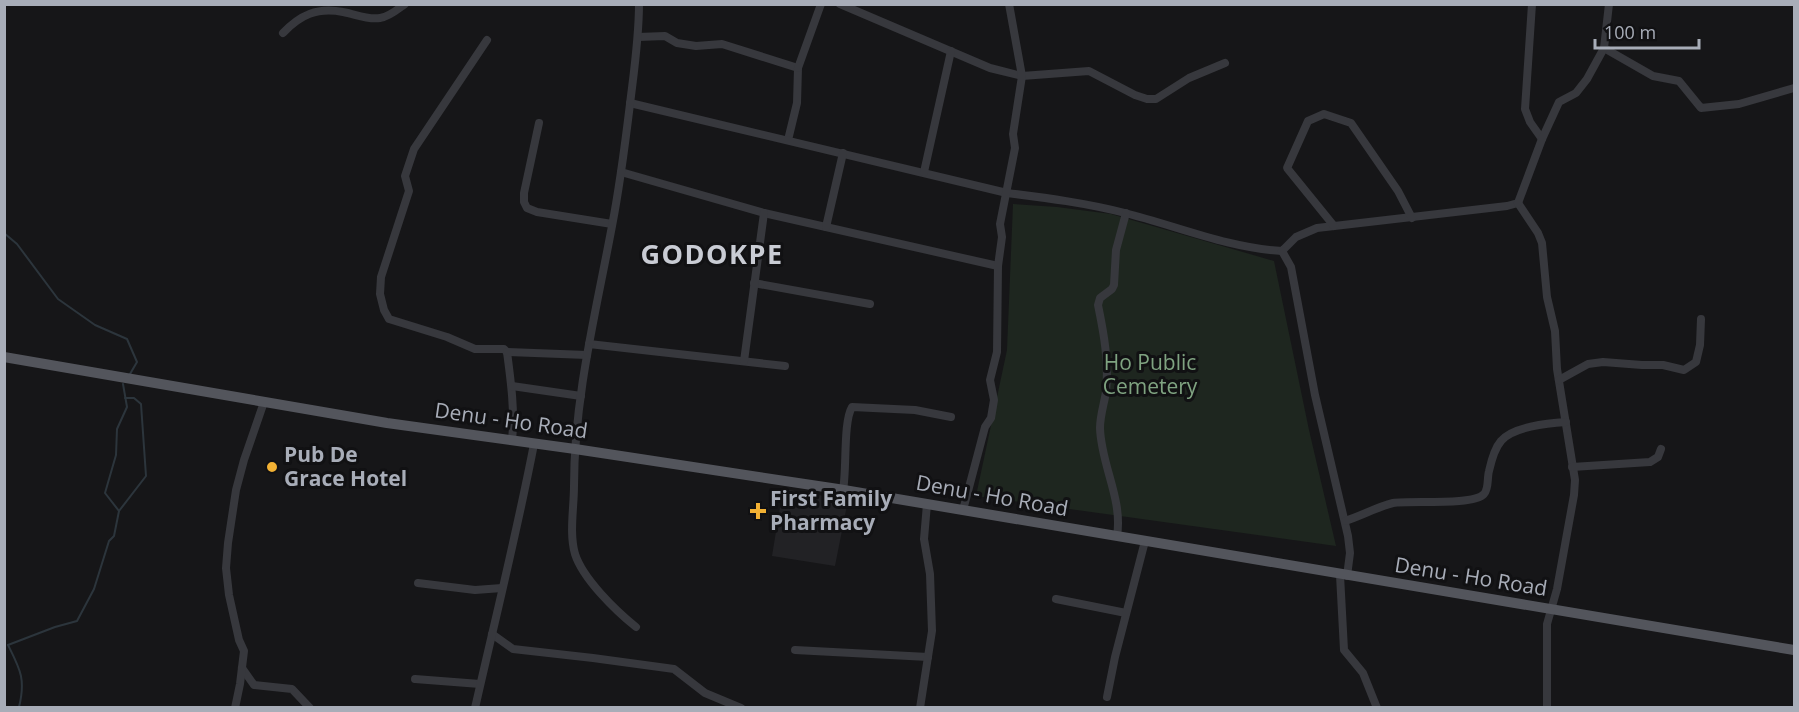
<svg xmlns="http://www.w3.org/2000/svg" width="1799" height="712" font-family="'Open Sans',sans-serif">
  <rect width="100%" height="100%" fill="#161618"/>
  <path fill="#222225" d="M 783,489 L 848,500 L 835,566 L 772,556 Z"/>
  <path fill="#1e261f" d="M 1013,204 L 1057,207 L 1111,214 L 1274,261 L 1309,430 L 1336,546 L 976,496 L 1007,350 Z"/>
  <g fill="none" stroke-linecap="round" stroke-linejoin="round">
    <g stroke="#2c353c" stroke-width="2">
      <path d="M 4,233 L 17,244 L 58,299 L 95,325 L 127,339 L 137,362 L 130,374"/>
      <path d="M 119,511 L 146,476 L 141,404 L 134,398 L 125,398"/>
      <path d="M 17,708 L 19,707 C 26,679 20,669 8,645 L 55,627 L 77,621 L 94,589 L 109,541 L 114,536 L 119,511 L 105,493 L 116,455 L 117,429 L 127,407 L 123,384"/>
    </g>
    <g stroke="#37383d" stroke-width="8">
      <path d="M 840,4 L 990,68 L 1022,76 L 1089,71 L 1135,95 L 1147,99 L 1156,99 L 1189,78 L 1225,63"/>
      <path d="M 1532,4 L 1525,109 L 1530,122 L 1542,139"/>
      <path d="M 283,33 C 300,15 317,7 343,12 C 355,14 367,20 380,18 C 389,17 398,9 405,4"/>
      <path d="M 638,37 L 665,36 L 677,43 L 696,46 L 722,44 L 798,68 L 797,103 L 788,140"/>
      <path d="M 487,40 L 414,149 L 405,176 L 409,191 L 381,277 L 380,294 L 384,310 L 389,319 L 447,337 L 475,349 L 504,349 L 507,352 C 511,382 515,412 512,441"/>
      <path d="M 1604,48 L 1653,76 L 1679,81 L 1701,108 L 1739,104 L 1794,88"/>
      <path d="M 798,68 L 821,4"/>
      <path d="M 630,103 L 1007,193 C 1047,198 1086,203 1125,213 C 1177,226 1228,248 1282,251 L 1296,237 L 1317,228 L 1507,206 L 1518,203"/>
      <path d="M 539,123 L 524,193 L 524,202 L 527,208 L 537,212 L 612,224"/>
      <path d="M 621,172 L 764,213 L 998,266"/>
      <path d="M 924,172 L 951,51"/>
      <path d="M 1518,203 L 1538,233 L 1542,243 L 1547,297 L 1555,331 L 1557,369 L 1575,480 L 1574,495 L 1557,589 L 1547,624 L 1547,708"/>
      <path d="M 1518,203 L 1542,139 L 1559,102 L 1576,93 L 1587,79 L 1604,48 L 1609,4"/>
      <path d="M 1334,226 L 1287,168 L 1308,121 L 1324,114 L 1351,123 L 1398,191 L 1412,218"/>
      <path d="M 826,227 L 843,153"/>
      <path d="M 1282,251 L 1291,267 L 1315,395 L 1348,536 L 1350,553 L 1347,576"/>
      <path d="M 754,283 L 870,304"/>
      <path d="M 589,344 L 785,366"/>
      <path d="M 507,352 L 587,355"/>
      <path d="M 744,361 L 764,213"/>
      <path d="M 1559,380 L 1588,364 L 1603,362 L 1642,365 L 1663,365 L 1684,370 L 1696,362 L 1700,345 L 1701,319"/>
      <path d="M 512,386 L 581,396"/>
      <path d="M 1572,467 L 1650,462 L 1658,457 L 1661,449"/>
      <path d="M 843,490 C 847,469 843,422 852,407 L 915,410 L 951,417"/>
      <path d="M 963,510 L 985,427 L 991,418 L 994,400 L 990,380 L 997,352 L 998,266 L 1002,237 L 1000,224 L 1015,148 L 1013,134 L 1022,76 L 1009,4"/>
      <path d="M 1345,521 C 1361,516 1377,507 1393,503 C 1410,500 1473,506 1484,494 C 1489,489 1487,478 1489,471 C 1491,462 1494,449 1501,441 C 1512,427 1548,423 1566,422"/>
      <path d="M 1117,536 C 1123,499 1101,465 1100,428 C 1100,416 1104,404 1106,392 C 1109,362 1104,334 1098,305 L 1100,298 L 1112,289 L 1114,285 L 1116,250 L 1126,213"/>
      <path d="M 1340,575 L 1344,650 L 1363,673 L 1377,708"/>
      <path d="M 418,583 L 475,590 L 502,588"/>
      <path d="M 1056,599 L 1126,613"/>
      <path d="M 636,627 C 616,611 583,579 575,554 C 569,533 574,508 574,486 C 574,398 596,312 612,226 C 620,185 625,145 630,104 C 634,71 639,38 639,4"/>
      <path d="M 492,634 L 513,649 L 593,658 L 674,669 L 705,693 L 741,708"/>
      <path d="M 795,650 L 928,657"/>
      <path d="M 242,668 L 254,685 L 292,689 L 310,708"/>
      <path d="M 415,679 L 480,684"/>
      <path d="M 1107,697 L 1115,657 L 1145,541"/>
      <path d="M 235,708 L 240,684 L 244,651 L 239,640 L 229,595 L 226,568 L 228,543 L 236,490 L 244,460 L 264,402"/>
      <path d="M 475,708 C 495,620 517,532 534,444"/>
      <path d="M 920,708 L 932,631 L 930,574 L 924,539 L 927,504"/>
    </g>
    <path stroke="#53555c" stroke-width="10" d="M 4,357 L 387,423 L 575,449 L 838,489 L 1794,650"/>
  </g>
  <g fill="#f2b134" stroke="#111113" stroke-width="2">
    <circle cx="272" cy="467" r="6"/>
    <path d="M755 502h6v6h6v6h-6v6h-6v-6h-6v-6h6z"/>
  </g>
  <g text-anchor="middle" stroke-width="6" stroke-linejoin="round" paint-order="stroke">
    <g font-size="21" fill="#7fa381" stroke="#111113">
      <text x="1150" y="370">Ho Public<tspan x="1150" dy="24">Cemetery</tspan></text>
    </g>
    <g font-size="21" fill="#a8adb8" stroke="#111113">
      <text transform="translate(511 421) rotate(8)" y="7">Denu - Ho Road</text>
      <text transform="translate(992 496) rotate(10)" y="7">Denu - Ho Road</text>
      <text transform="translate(1471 577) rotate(9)" y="7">Denu - Ho Road</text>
    </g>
    <g font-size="21" font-weight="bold" fill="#a8adb8" stroke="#111113" text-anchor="start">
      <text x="284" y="462">Pub De<tspan x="284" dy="24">Grace Hotel</tspan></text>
      <text x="770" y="506">First Family<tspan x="770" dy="24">Pharmacy</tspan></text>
    </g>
    <g font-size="27" font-weight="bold" letter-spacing="1.5" fill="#c9ccd4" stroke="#111113">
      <text x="712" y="264">GODOKPE</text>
    </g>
  </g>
  <rect width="1799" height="712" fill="none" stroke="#a8adb8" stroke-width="12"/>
  <path d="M1595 39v9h104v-9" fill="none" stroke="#a8adb8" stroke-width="3"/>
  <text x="1604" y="39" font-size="18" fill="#a8adb8" stroke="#111113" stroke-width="4.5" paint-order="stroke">100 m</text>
</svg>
